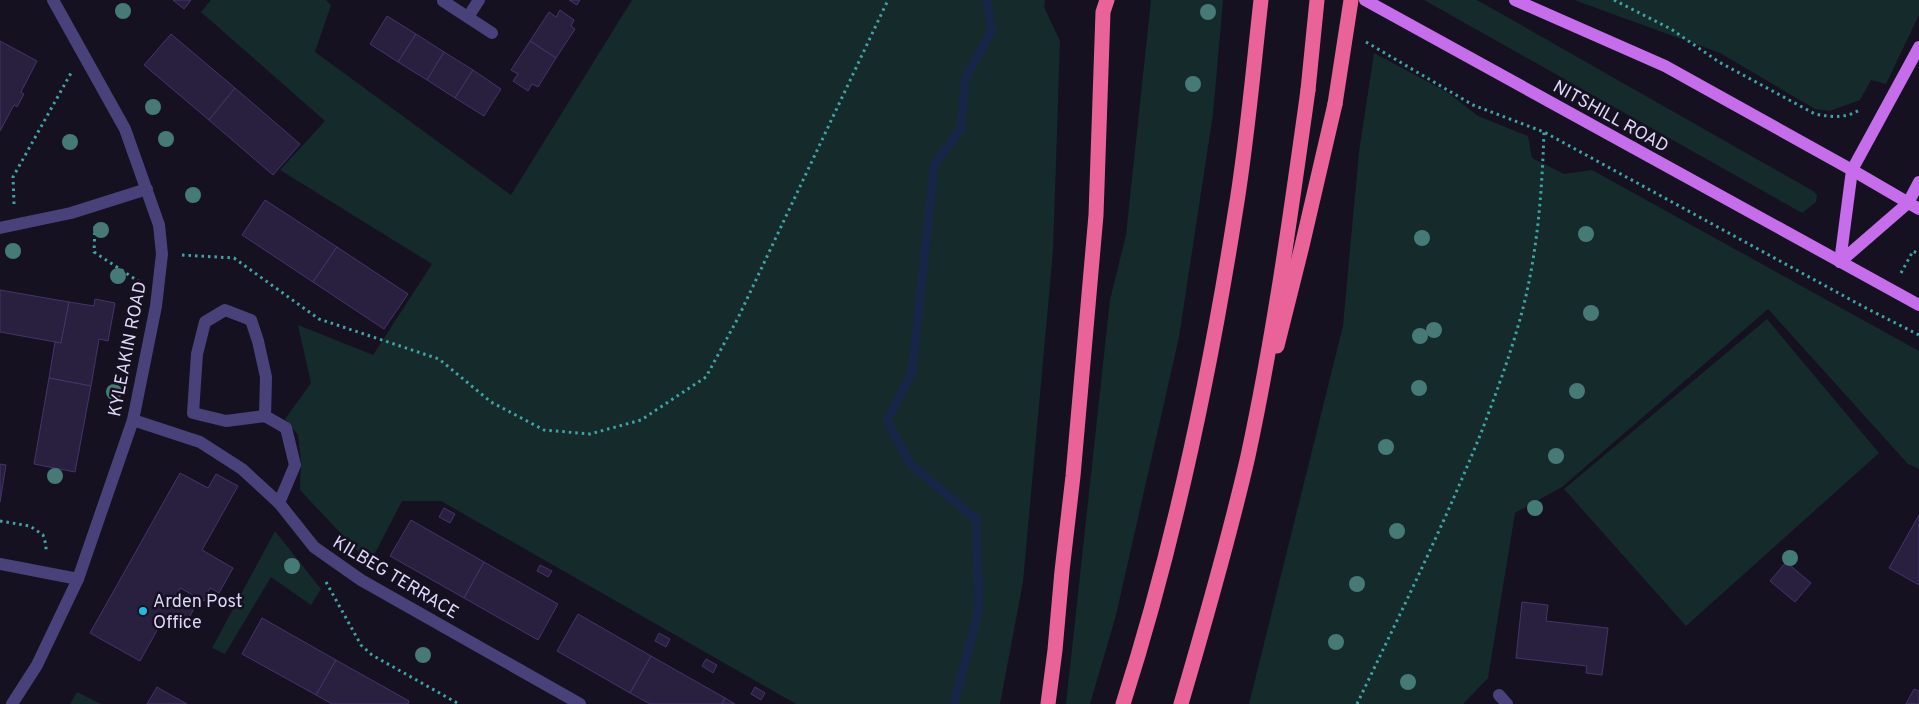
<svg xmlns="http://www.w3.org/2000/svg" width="1919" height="704" font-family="Overpass,sans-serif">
  <rect width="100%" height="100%" fill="#151121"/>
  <g fill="#152a2b">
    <path d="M 211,0 L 326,0 L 331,5 L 315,52 L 511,195 L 632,0 L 1045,0 L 1044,7 L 1060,41 L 1053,251 L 1023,582 L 1000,704 L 796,704 L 441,501 L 402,501 L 371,561 L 361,555 L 300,490 L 301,461 L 298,435 L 285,419 L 311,383 L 298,325 L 373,355 L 432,264 L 280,170 L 325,121 L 201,12 Z"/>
    <path d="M 1151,0 L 1223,0 L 1213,114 L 1179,337 L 1116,615 L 1090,704 L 1066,704 L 1110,300 L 1126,235 Z"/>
    <path d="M 1424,0 L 1477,0 L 1813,191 L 1817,195 L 1816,202 L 1802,213 Z"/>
    <path d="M 1574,0 L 1919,0 L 1919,15 L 1886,84 L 1871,80 L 1860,100 L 1830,111 L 1815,109 L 1720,53 Z"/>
    <path d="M 1374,53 L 1447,92 L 1478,116 L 1528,136 L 1532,158 L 1564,174 L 1592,170 L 1919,351 L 1919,469 L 1908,464 L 1768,309 L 1562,487 L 1515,513 L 1488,678 L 1463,704 L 1249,704 L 1343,326 L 1359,152 Z"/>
    <path d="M 1767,319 L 1879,453 L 1686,626 L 1564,489 Z"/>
    <path d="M 275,531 L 321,589 L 311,605 L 271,577 L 225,654 L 212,648 Z"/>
    <path d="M 77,692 L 101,704 L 70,704 Z"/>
  </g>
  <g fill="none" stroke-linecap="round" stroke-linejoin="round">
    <path stroke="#172646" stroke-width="9" d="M 954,704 L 979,608 L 976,519 L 910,464 L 887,420 L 912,372 L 934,165 L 961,128 L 965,79 L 991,31 L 987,0"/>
  </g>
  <g fill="#292040" stroke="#433569">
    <path d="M 173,0 L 191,0 L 184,9 Z"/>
    <path d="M 569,0 L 580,0 L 577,5 Z"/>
    <path d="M 560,10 L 574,20 L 571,26 L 575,29 L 556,58 L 530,41 L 549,12 L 556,17 Z"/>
    <path d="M 387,16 L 416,34 L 398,62 L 370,44 Z"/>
    <path d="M 171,34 L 235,88 L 209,120 L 144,65 Z"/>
    <path d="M 416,34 L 444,52 L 427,80 L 398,62 Z"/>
    <path d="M 0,41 L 37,61 L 21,92 L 24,94 L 17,107 L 14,105 L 0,131 Z"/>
    <path d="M 530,41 L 556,58 L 538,87 L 532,84 L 528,91 L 513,81 L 518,74 L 511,70 Z"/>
    <path d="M 444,52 L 473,70 L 455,98 L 427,80 Z"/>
    <path d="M 473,70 L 501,89 L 484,116 L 455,98 Z"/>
    <path d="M 235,88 L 300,144 L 273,175 L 209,120 Z"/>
    <path d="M 265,200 L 337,247 L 313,282 L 242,235 Z"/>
    <path d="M 337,247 L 408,294 L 384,329 L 313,282 Z"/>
    <path d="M 0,290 L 69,302 L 61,343 L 0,332 Z"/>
    <path d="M 95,299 L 115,303 L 108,341 L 99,339 L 91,386 L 49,378 L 55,342 L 61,343 L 69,302 L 94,306 Z"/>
    <path d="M 49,378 L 91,386 L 75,472 L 34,464 Z"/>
    <path d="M 0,464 L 6,465 L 0,502 Z"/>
    <path d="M 180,473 L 208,488 L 216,474 L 238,486 L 202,550 L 233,568 L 219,593 L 210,588 L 204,601 L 180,588 L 178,593 L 197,603 L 184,627 L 165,616 L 140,661 L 90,633 Z"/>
    <path d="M 444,508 L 455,514 L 450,523 L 439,517 Z"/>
    <path d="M 1919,515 L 1919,585 L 1889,568 Z"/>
    <path d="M 411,520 L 484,562 L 464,598 L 390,556 Z"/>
    <path d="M 484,562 L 558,604 L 538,640 L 464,598 Z"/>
    <path d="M 1786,562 L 1811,583 L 1795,602 L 1770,581 Z"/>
    <path d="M 540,565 L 552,571 L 548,577 L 537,571 Z"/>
    <path d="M 1522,602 L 1548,605 L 1546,621 L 1608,628 L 1602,675 L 1586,673 L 1587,666 L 1516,658 Z"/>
    <path d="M 578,614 L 651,656 L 630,693 L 557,651 Z"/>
    <path d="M 262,618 L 336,660 L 316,695 L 242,654 Z"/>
    <path d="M 659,633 L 670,639 L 666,647 L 655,641 Z"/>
    <path d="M 651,656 L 725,698 L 722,704 L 650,704 L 630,693 Z"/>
    <path d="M 706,659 L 717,665 L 713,673 L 702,666 Z"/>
    <path d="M 336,660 L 409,701 L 408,704 L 332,704 L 316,695 Z"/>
    <path d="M 157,687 L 169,694 L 187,704 L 147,704 Z"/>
    <path d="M 755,687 L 765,693 L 761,700 L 751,694 Z"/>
    <path d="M 1914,689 L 1919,691 L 1919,704 L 1906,704 Z"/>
    <path d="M 725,698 L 735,704 L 722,704 Z"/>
  </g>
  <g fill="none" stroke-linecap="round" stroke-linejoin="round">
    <g stroke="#3fa4a5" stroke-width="3" stroke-dasharray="2.5 4" stroke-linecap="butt">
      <path d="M 1614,0 L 1671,29 L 1719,62 L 1815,114 C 1831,117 1846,119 1861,109"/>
      <path d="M 1366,42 L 1473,105 L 1544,132 L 1864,307 L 1919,335"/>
      <path d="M 14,204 L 13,177 L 71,73"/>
      <path d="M 95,226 L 94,252 L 138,281"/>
      <path d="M 182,255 L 234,258 L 319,319 L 439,359 L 491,402 L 544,430 L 590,434 L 641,420 L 706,377 L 738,318 L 888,0"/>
      <path d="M 1901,273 L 1913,251 L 1919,254"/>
      <path d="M 0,521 L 30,526 L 43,535 L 46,545 L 46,553"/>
      <path d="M 326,582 L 361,645 L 372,655 L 459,704"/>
      <path d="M 1357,704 C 1400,614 1444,525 1481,433 C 1497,391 1513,348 1524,304 C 1538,247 1542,190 1544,132"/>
    </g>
    <g stroke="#49427a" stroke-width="12">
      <path d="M 443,1 L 492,33"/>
      <path d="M 468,17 L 479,0"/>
      <path d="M 0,228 L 71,213 L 147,189"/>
      <path d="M 265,416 L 266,377 L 258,341 L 251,320 L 225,310 L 205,322 L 197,354 L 193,413 L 226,421 L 265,416 L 286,428 L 295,465 L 279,503"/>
      <path d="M 133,420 L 200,442 L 242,469 L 279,503 L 314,547 L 361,580 L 580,704"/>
      <path d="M 0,564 L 78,579"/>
      <path d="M 1499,695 L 1507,704"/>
      <path d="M 12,704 L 37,665 L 78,579 L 133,420 L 156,306 L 162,254 L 159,225 L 125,129 L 53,0"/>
    </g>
    <g stroke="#c56dea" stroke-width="12">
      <path d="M 1365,0 L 1919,305"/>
      <path d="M 1515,0 L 1665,66 L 1852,170 L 1919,209"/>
      <path d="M 1840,262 L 1852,170 L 1919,47"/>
      <path d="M 1840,262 L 1908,203 L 1919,182"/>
    </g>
    <g stroke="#e96399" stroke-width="15">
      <path d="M 1277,346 L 1302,246 L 1335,104"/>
      <path d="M 1048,704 L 1055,650 L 1062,571 L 1073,476 L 1096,215 L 1103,12 L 1107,0"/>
      <path d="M 1123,704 C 1174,545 1209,379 1235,214 C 1247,143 1253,71 1261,0"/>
      <path d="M 1181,704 C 1205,622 1229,539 1248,456 C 1274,335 1291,212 1308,90"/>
    </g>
    <g stroke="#e96399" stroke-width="15">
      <path d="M 1308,90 L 1317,0"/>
      <path d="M 1335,104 L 1351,0"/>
    </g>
  </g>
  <g fill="#457a77">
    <circle cx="123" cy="11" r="8"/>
    <circle cx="1208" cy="12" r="8"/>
    <circle cx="1193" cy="84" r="8"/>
    <circle cx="153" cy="107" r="8"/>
    <circle cx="166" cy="139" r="8"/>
    <circle cx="70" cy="142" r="8"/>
    <circle cx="193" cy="195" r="8"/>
    <circle cx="101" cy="230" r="8"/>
    <circle cx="1586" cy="234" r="8"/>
    <circle cx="1422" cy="238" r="8"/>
    <circle cx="13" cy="251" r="8"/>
    <circle cx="118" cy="276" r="8"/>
    <circle cx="1591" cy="313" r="8"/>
    <circle cx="1434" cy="330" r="8"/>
    <circle cx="1420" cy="336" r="8"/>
    <circle cx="1419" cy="388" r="8"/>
    <circle cx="1577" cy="391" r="8"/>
    <circle cx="114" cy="392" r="8"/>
    <circle cx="1386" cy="447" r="8"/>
    <circle cx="1556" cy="456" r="8"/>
    <circle cx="55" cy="476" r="8"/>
    <circle cx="1535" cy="508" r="8"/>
    <circle cx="1397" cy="531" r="8"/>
    <circle cx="1790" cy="558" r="8"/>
    <circle cx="292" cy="566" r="8"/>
    <circle cx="1357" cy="584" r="8"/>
    <circle cx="1336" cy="642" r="8"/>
    <circle cx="423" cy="655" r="8"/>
    <circle cx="1408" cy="682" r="8"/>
  </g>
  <circle fill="#1fbcdd" stroke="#151121" stroke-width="2" cx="143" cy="611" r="5"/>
  <g text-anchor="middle" stroke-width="5" stroke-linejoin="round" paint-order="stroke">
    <g font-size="18" fill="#ded7f9" stroke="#151121">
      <text transform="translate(1611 116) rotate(29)" y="6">NITSHILL ROAD</text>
      <text transform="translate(127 349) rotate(-79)" y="6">KYLEAKIN ROAD</text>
      <text transform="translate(396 577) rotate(31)" y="6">KILBEG TERRACE</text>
    </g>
    <g font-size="18" fill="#ded7f9" stroke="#151121" text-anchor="start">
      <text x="153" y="607">Arden Post<tspan x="153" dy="21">Office</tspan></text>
    </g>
  </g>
</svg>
